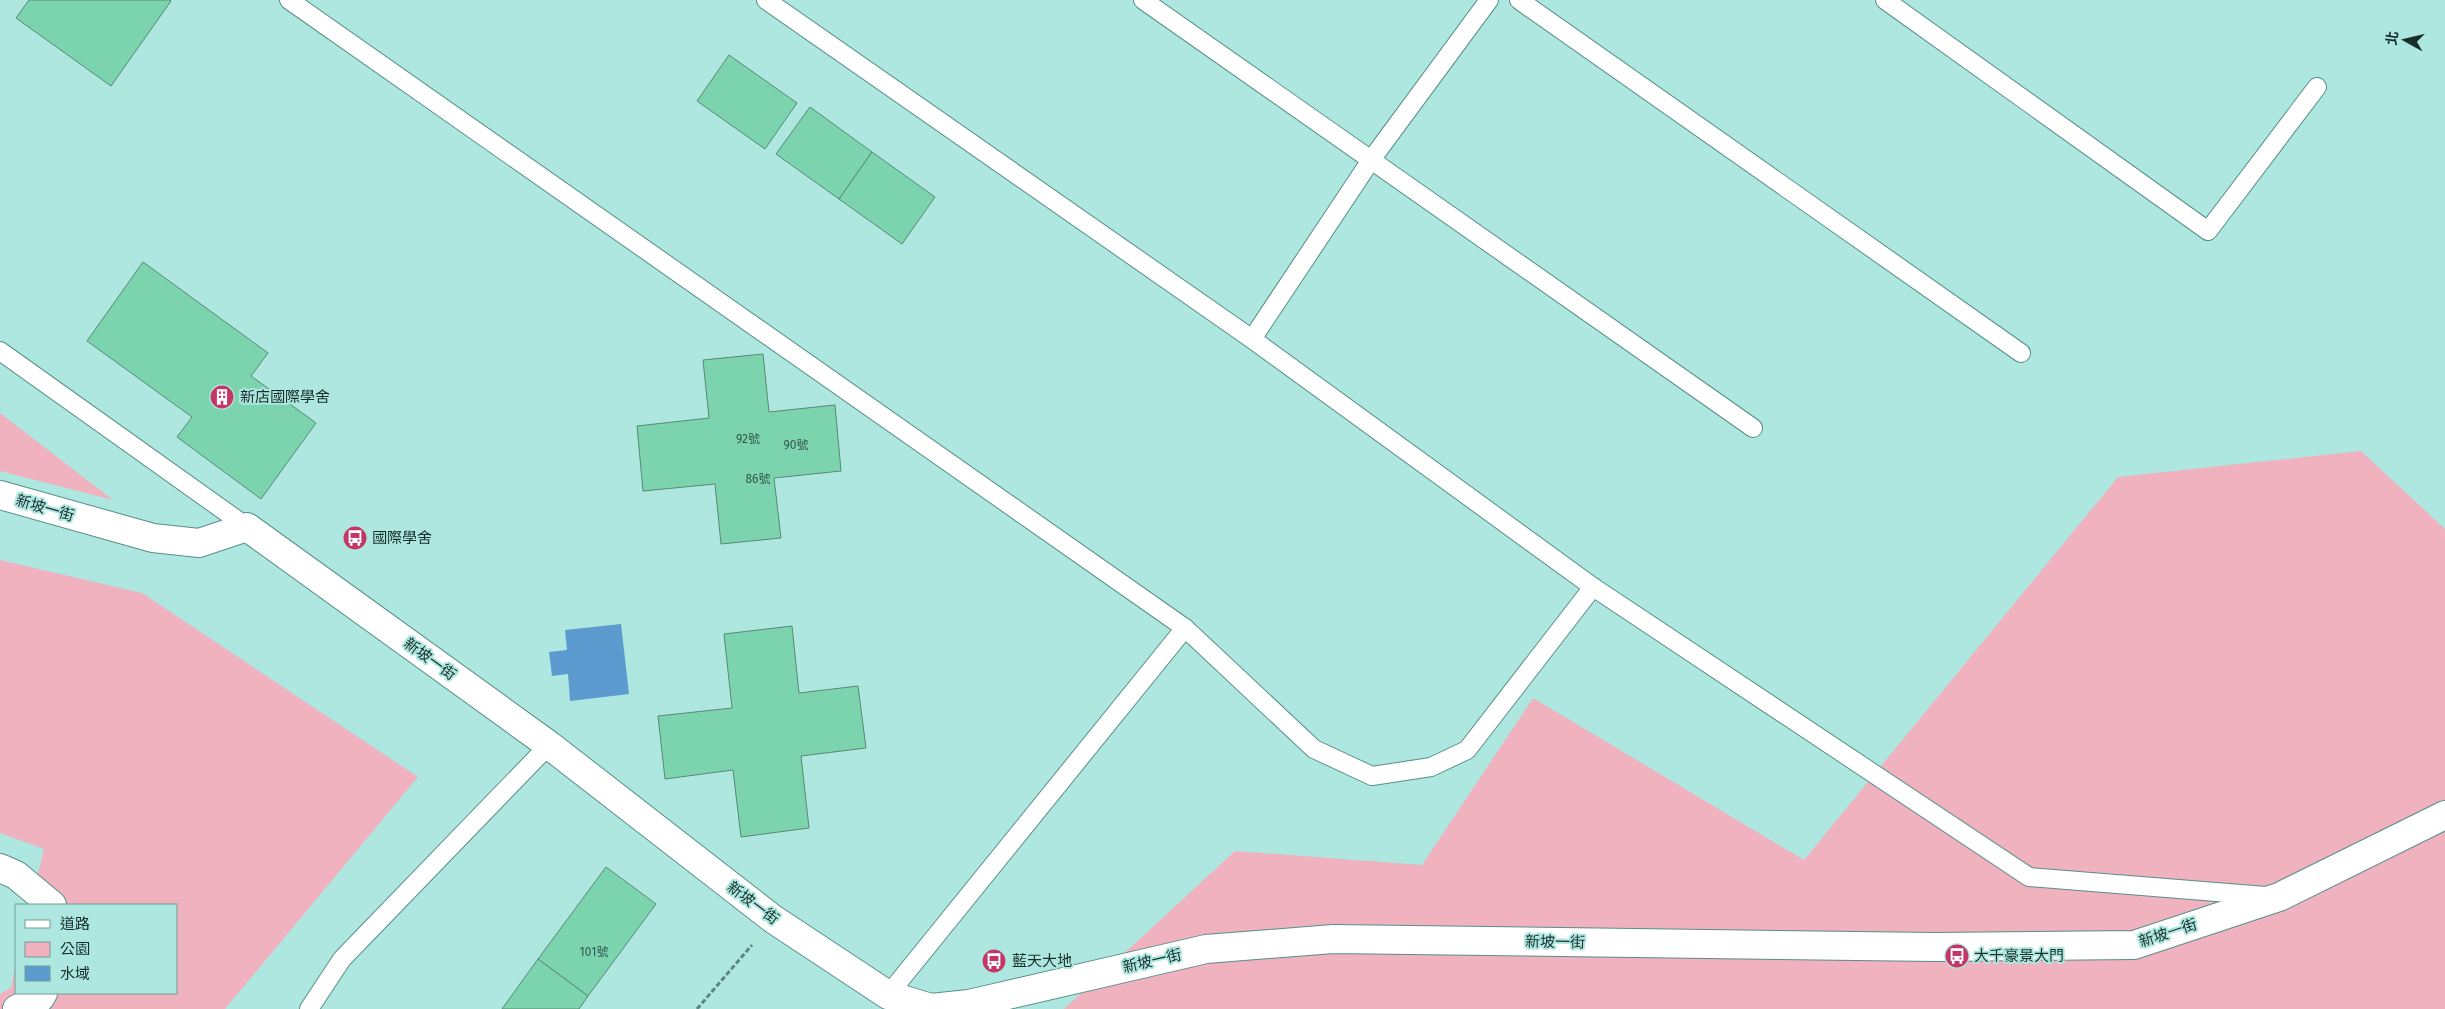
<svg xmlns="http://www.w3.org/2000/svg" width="2445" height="1009" font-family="'Fira Sans','Noto Sans TC',sans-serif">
  <rect width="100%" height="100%" fill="#ade7df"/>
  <g fill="#efb2be">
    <path d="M 0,413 L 113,500 L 0,471 Z"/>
    <path d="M 2361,451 L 2445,529 L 2445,1009 L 1064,1009 L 1235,851 L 1422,865 L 1533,698 L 1804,860 L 2118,477 Z"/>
    <path d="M 0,560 L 142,593 L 418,777 L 225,1009 L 0,1009 L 0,994 L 11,988 L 16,965 L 16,993 L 176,993 L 176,905 L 30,905 L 44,849 L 0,833 Z"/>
  </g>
  <path fill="#5c9bcf" d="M 621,624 L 629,694 L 570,701 L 568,674 L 552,676 L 549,652 L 567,650 L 565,630 Z"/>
  <g fill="#7cd4af" stroke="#598874">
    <path d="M 29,0 L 170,0 L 171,1 L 111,86 L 16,18 Z"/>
    <path d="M 729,55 L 797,103 L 765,149 L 697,101 Z"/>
    <path d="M 810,107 L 872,152 L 839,199 L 776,154 Z"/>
    <path d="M 872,152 L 935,197 L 902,244 L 839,199 Z"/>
    <path d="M 143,262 L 268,353 L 251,376 L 316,423 L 261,499 L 177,437 L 192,417 L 87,341 Z"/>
    <path d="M 763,354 L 769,412 L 835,405 L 841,471 L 774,478 L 781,538 L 721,544 L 715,484 L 643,491 L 637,426 L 709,418 L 703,360 Z"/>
    <path d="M 792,626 L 799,693 L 858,686 L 866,748 L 801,756 L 809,828 L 741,837 L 733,770 L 665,779 L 658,716 L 732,708 L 724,634 Z"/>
    <path d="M 606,867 L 656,904 L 588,996 L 538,959 Z"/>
    <path d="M 538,959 L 588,996 L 579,1009 L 502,1009 Z"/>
  </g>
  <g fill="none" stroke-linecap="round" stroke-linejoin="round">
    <defs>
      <g id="service">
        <path d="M 289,0 L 1185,628 L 1314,749 L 1372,776 L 1431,767 L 1467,750 L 1593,587"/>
        <path d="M 766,0 L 1252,339 L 1593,587 L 2029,877 L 2266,896"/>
        <path d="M 1143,0 L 1753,428"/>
        <path d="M 1519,0 L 2021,353"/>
        <path d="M 1885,0 L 2208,231 L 2317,87"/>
        <path d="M 1252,339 L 1371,160 L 1489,0"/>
        <path d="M 0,351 L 247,527"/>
        <path d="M 888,995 L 1185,628"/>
        <path d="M 309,1009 L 342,959 L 549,745"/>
      </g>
      <g id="minor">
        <path d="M 0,495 L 153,538 L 199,543 L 247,527 L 549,745 L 773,919 L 888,995 L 931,1008 L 969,1004 L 1206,949 L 1333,939 L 1934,947 L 2134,945 L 2279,897 L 2445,815"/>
        <path d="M 0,868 L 16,875 L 52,905"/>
        <path d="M 17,1009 L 40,998 L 43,993"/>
      </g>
    </defs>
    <use href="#service" stroke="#588f88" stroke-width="20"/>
    <use href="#minor" stroke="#588f88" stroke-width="30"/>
    <path stroke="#5e8680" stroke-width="3" stroke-dasharray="5 2.5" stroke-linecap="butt" d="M 697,1009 L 752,945"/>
    <use href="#service" stroke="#fff" stroke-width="18"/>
    <use href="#minor" stroke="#fff" stroke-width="28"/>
  </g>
  <defs>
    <symbol id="building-disc" viewBox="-11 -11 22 22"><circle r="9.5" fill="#c33665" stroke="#ade7df"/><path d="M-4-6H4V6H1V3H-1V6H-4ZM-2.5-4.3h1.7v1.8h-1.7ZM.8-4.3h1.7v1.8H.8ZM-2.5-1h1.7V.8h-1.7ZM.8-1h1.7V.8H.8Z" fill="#fff"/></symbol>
    <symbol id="bus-disc" viewBox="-11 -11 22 22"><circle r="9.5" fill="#c33665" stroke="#ade7df"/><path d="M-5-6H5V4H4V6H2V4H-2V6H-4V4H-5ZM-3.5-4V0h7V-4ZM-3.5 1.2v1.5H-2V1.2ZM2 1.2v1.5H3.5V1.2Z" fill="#fff"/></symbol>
  </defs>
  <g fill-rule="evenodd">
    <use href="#building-disc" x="208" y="383" width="28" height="28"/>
    <use href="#bus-disc" x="341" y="524" width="28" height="28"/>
    <use href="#bus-disc" x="1943" y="942" width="28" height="28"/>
    <use href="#bus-disc" x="980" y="947" width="28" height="28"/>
  </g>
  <g text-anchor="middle" stroke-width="4" stroke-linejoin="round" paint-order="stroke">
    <g font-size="12" fill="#31584d">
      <text x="748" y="443">92號</text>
      <text x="796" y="449">90號</text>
      <text x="758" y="483">86號</text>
      <text x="594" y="956">101號</text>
    </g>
    <g font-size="15" fill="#182f2c" stroke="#ade7df" text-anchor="start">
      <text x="240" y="402">新店國際學舍</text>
      <text x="372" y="543">國際學舍</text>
      <text x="1974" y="961">大千豪景大門</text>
      <text x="1012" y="966">藍天大地</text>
    </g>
    <g font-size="15" fill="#182f2c" stroke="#ade7df">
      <text transform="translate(45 508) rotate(16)" y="5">新坡一街</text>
      <text transform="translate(430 659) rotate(36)" y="5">新坡一街</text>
      <text transform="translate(753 903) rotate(37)" y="5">新坡一街</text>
      <text transform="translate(2168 933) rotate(-18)" y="5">新坡一街</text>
      <text transform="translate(1555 942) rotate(1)" y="5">新坡一街</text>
      <text transform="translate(1152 961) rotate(-13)" y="5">新坡一街</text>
    </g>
  </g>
  <rect x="15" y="904" width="162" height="90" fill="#ade7df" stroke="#719d97"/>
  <rect x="25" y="920" width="25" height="8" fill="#ffffff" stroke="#719d97"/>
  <text x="60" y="929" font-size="15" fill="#182f2c">道路</text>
  <rect x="25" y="942" width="25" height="15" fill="#efb2be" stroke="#719d97"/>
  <text x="60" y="954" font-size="15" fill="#182f2c">公園</text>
  <rect x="25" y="966" width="25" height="15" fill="#5c9bcf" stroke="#719d97"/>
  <text x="60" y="979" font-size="15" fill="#182f2c">水域</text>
  <g transform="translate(2405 40) rotate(278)" stroke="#ade7df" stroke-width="4" paint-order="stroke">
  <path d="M0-4L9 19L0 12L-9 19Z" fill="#182f2c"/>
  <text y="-8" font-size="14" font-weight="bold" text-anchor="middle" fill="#182f2c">北</text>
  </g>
</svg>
